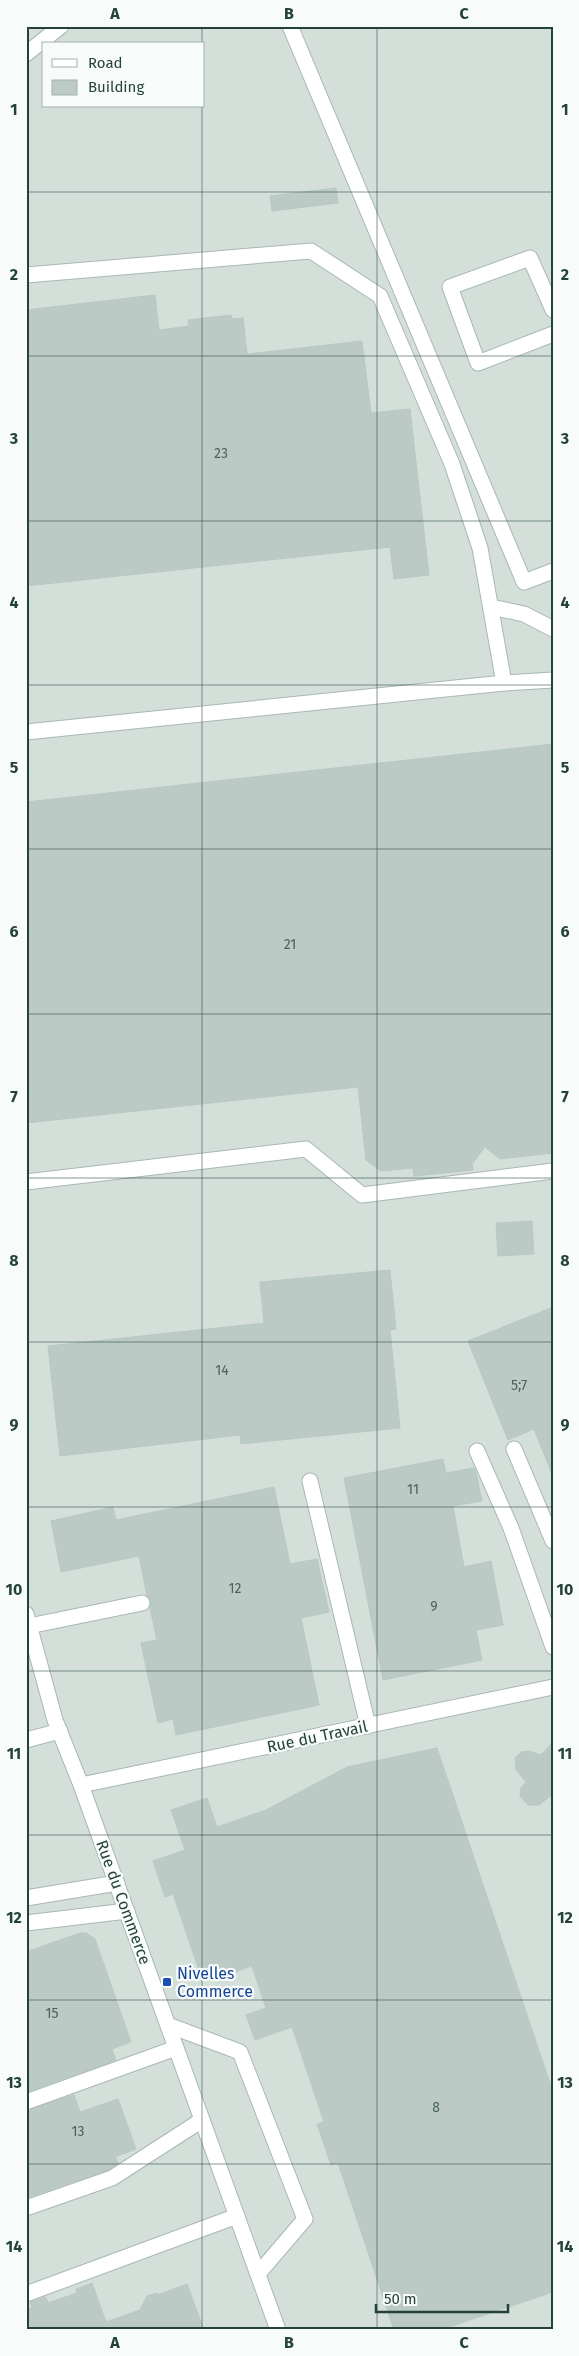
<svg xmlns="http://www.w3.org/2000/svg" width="579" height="2356" font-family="'Fira Sans',sans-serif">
  <rect width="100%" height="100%" fill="#e6efeb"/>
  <path fill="#d4dfda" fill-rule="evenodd" d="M 26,26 L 553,26 L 553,2330 L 26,2330 ZM 44,44 L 204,44 L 204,106 L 44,106 Z"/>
  <g fill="#bbcac4" stroke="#b8c9c2">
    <path d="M 336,188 L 338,203 L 272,211 L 270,196 Z"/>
    <path d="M 155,295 L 159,330 L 189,326 L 188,320 L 231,315 L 232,319 L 243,318 L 247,354 L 362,341 L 371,413 L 410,409 L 429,575 L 394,579 L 390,547 L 26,586 L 26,310 Z"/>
    <path d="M 553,744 L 553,1153 L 500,1159 L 485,1147 L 472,1164 L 473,1170 L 414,1176 L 413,1168 L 381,1171 L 366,1160 L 358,1087 L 26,1123 L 26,802 Z"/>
    <path d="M 532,1221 L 534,1254 L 498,1256 L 496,1223 Z"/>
    <path d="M 390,1270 L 396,1329 L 390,1330 L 400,1428 L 241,1444 L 240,1435 L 60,1456 L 48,1346 L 264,1323 L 260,1282 Z"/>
    <path d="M 553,1307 L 553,1474 L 552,1474 L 534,1429 L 508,1440 L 468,1341 Z"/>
    <path d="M 443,1459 L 446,1473 L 474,1468 L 476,1473 L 482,1501 L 453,1506 L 464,1567 L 491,1561 L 503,1625 L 476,1630 L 482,1660 L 383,1680 L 344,1478 Z"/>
    <path d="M 274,1487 L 290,1564 L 317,1559 L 329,1612 L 301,1618 L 319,1705 L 176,1735 L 173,1719 L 158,1723 L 141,1643 L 157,1640 L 150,1608 L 151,1602 L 147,1596 L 139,1556 L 61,1572 L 51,1521 L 113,1507 L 116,1520 Z"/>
    <path d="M 553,1742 L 553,1794 L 539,1805 L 528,1805 L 520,1796 L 521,1788 L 526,1782 L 516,1770 L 515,1758 L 521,1752 L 529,1751 L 541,1755 Z"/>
    <path d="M 437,1748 L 553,2092 L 553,2292 L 440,2330 L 394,2330 L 338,2163 L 331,2165 L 317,2124 L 324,2122 L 292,2027 L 255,2040 L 246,2015 L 266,2008 L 252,1966 L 221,1977 L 219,1971 L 201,1976 L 173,1894 L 165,1897 L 153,1861 L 185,1850 L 171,1810 L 207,1798 L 217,1827 L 266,1810 L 347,1767 Z"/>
    <path d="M 80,1933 L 86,1933 L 95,1939 L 131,2042 L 112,2049 L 116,2060 L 26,2092 L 26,1952 Z"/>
    <path d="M 74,2095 L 80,2112 L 118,2099 L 136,2149 L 115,2157 L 118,2163 L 108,2170 L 26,2198 L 26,2111 Z"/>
    <path d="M 92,2283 L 106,2322 L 140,2310 L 147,2296 L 157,2293 L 157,2295 L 187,2284 L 204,2330 L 26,2330 L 26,2310 L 32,2308 L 30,2302 L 46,2297 L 48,2303 L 77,2293 L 76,2289 Z"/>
  </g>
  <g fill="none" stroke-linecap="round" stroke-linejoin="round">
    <defs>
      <g id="minor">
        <path d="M 290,26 L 524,582 L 553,571"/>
        <path d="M 26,54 L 61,26"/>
        <path d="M 26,275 L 311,251 L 380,296 L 452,464 L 480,548 L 504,683"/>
        <path d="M 553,310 L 530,258 L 450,287 L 478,363 L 553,334"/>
        <path d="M 491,607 L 524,614 L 553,629"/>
        <path d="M 26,732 L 504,683 L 553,680"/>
        <path d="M 26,1182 L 306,1149 L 362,1195 L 553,1171"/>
        <path d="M 514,1449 L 553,1541"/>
        <path d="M 477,1451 L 511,1528 L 553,1647"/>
        <path d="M 310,1481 L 368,1726"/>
        <path d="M 26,1614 L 55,1720 L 81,1785 L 278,2330"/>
        <path d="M 29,1626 L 142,1603"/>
        <path d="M 26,1740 L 60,1731"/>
        <path d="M 81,1785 L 553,1687"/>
        <path d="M 26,1898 L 117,1883"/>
        <path d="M 26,1923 L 127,1911"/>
        <path d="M 168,2025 L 240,2052 L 305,2219 L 258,2274"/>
        <path d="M 26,2102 L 176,2048"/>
        <path d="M 26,2208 L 112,2178 L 202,2120"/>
        <path d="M 26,2294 L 237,2216"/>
      </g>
    </defs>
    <use href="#minor" stroke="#a8b8b2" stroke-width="17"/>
    <use href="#minor" stroke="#fff" stroke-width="15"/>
  </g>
  <path fill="none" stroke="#24423a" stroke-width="1" stroke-opacity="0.55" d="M 202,26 L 202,44M 377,26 L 377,2330M 202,106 L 202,2330M 26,192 L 553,192M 26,356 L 553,356M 26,521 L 553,521M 26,685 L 553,685M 26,849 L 553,849M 26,1014 L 553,1014M 26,1178 L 553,1178M 26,1342 L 553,1342M 26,1507 L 553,1507M 26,1671 L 553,1671M 26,1835 L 553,1835M 26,2000 L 553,2000M 26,2164 L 553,2164"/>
  <rect fill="#1a4fb4" stroke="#f7fbf9" stroke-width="2" x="162" y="1977" width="10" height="10" rx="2.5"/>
  <g text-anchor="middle" stroke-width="4.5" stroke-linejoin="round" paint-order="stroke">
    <g font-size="14" fill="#4a645c">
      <text x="221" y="458">23</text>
      <text x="290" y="949">21</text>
      <text x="222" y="1375">14</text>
      <text x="519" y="1390">5;7</text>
      <text x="413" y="1494">11</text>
      <text x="235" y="1593">12</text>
      <text x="434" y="1611">9</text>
      <text x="52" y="2018">15</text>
      <text x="436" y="2112">8</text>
      <text x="78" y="2136">13</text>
    </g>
    <g font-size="16" fill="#24423a" stroke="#f7fbf9">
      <text transform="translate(317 1736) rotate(-12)" y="6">Rue du Travail</text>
      <text transform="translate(124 1902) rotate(70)" y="6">Rue du Commerce</text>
    </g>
    <g font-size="16" fill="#164399" stroke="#f7fbf9" text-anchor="start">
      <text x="177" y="1979">Nivelles<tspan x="177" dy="18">Commerce</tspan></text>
    </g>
  </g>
  <rect width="579" height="2356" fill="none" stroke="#f7fbf9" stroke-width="55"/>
  <rect x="42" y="42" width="162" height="65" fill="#f7fbf9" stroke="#a3b1ad"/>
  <rect x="52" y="59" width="25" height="8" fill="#ffffff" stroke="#a3b1ad"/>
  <text x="88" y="68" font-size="15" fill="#24423a">Road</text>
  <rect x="52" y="80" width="25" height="15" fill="#bbcac4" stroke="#a3b1ad"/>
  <text x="88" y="92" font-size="15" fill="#24423a">Building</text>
  <path d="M376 2304v8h132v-8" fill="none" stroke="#24423a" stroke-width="2.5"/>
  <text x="384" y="2304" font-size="15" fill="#24423a" stroke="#f7fbf9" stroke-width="4" paint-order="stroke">50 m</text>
  <rect x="28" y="28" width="524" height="2300" fill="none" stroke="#24423a" stroke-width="2"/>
  <g font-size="16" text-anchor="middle" font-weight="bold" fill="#24423a">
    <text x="115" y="19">A</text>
    <text x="289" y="19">B</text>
    <text x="464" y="19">C</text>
    <text x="14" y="115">1</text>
    <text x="565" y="115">1</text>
    <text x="14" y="280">2</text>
    <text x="565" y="280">2</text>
    <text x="14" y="444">3</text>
    <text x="565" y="444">3</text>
    <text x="14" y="608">4</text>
    <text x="565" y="608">4</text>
    <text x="14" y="773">5</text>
    <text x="565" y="773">5</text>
    <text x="14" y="937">6</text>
    <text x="565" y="937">6</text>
    <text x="14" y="1102">7</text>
    <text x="565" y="1102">7</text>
    <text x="14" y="1266">8</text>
    <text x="565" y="1266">8</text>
    <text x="14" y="1430">9</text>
    <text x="565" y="1430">9</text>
    <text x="14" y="1595">10</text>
    <text x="565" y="1595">10</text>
    <text x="14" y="1759">11</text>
    <text x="565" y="1759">11</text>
    <text x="14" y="1923">12</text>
    <text x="565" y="1923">12</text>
    <text x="14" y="2088">13</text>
    <text x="565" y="2088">13</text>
    <text x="14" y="2252">14</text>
    <text x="565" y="2252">14</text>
    <text x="115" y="2348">A</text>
    <text x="289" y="2348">B</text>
    <text x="464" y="2348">C</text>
  </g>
</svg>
